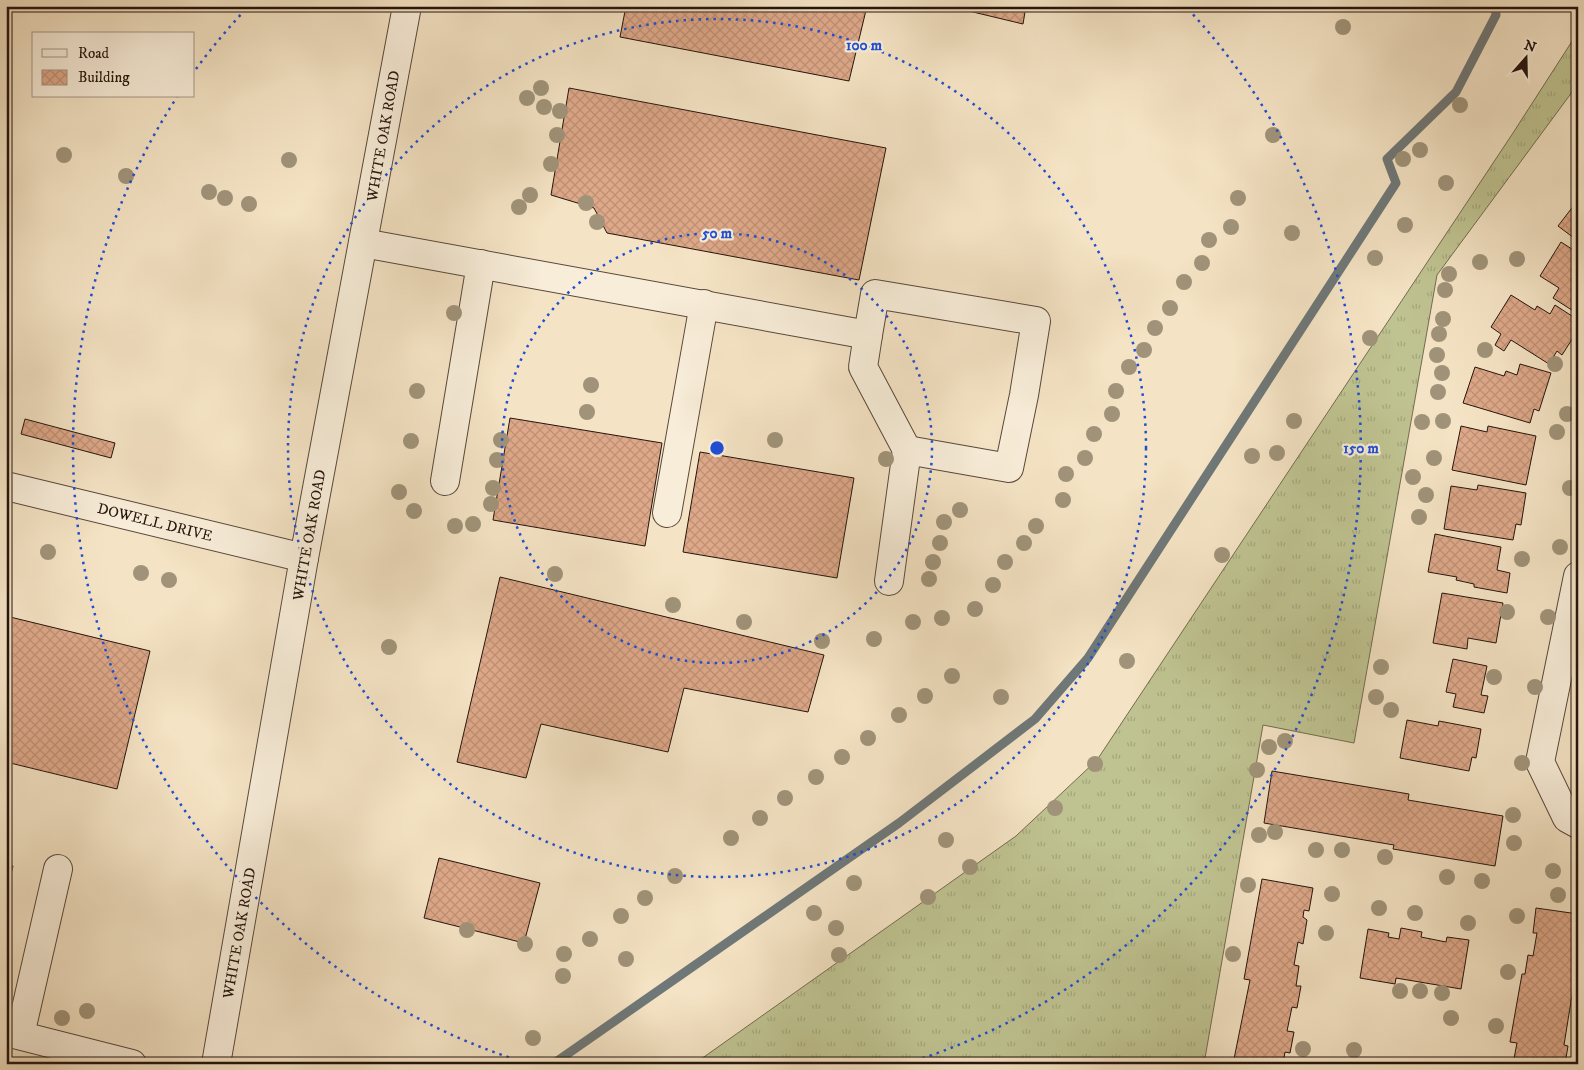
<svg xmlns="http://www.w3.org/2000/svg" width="1584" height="1070" font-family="'IM FELL DW Pica',serif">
  <defs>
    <pattern id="grass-tufts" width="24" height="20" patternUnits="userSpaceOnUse" patternTransform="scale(1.25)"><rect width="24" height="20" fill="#bfc391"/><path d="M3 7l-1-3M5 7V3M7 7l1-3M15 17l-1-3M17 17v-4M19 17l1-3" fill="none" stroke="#a4a77c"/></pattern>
    <pattern id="building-cross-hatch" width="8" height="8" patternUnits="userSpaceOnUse" patternTransform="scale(1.25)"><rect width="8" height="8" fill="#dea889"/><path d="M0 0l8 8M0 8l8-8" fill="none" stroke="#be9075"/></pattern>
  </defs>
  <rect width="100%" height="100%" fill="#f4e3c4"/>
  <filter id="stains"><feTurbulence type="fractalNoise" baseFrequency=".004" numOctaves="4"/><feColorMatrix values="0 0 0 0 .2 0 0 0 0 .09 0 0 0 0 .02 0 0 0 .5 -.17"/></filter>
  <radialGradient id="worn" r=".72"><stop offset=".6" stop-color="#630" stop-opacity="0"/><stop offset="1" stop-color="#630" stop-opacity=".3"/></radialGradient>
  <path fill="url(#grass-tufts)" stroke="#726c4f" d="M 1578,32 L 1578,84 L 1437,275 L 1354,743 L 1263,725 L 1204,1064 L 694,1064 L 1016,836 L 1097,760 L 1513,133 Z"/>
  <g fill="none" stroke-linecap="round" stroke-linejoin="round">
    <path stroke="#6f7878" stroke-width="9" d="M 553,1064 L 899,823 L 1035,719 L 1088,658 L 1396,183 L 1387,159 L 1456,92 L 1496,15 L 1495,6"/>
  </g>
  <g fill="url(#building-cross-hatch)" stroke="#25140d">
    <path d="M 626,6 L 867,6 L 849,81 L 620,37 Z"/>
    <path d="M 948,6 L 1026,6 L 1023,24 Z"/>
    <path d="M 569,88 L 886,148 L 859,280 L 607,233 L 594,208 L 551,195 Z"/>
    <path d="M 1578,200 L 1578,241 L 1558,226 Z"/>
    <path d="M 1561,242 L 1578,253 L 1578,314 L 1553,298 L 1559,288 L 1540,276 Z"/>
    <path d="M 1511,295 L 1535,310 L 1537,306 L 1550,314 L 1555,305 L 1578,320 L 1578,330 L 1562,355 L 1557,351 L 1549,364 L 1511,340 L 1504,351 L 1495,345 L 1501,334 L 1491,327 Z"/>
    <path d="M 1520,364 L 1551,373 L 1539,411 L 1534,409 L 1530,423 L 1463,403 L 1475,367 L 1504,376 L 1506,371 L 1517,375 Z"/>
    <path d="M 510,418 L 662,443 L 645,546 L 493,520 Z"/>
    <path d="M 25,419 L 115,443 L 111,458 L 21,434 Z"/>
    <path d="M 1461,426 L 1487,432 L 1488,426 L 1536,436 L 1526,485 L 1452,470 Z"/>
    <path d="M 700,452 L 854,478 L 837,578 L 683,552 Z"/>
    <path d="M 1478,485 L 1526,493 L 1521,525 L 1516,524 L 1513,540 L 1444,529 L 1451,486 L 1477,490 Z"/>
    <path d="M 1435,534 L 1501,547 L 1497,570 L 1510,573 L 1507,593 L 1474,587 L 1474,584 L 1456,580 L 1457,577 L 1428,572 Z"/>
    <path d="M 500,577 L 824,655 L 808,712 L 684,688 L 668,752 L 541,724 L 526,778 L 457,762 Z"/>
    <path d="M 1442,593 L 1503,603 L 1496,643 L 1468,638 L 1467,649 L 1433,643 Z"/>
    <path d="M 6,616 L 150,651 L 117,789 L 6,762 Z"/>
    <path d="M 1453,659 L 1487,666 L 1481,695 L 1488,696 L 1484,713 L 1453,707 L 1456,694 L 1446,692 Z"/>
    <path d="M 1407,720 L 1438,726 L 1439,721 L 1481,729 L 1476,758 L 1472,757 L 1469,771 L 1400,758 Z"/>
    <path d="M 1272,771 L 1409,794 L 1408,800 L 1503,816 L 1495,866 L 1393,849 L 1394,845 L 1264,823 Z"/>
    <path d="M 439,858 L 540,883 L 524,943 L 424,918 Z"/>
    <path d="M 6,864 L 13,866 L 6,895 Z"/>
    <path d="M 1262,879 L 1313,888 L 1309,911 L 1304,910 L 1303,917 L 1307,920 L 1303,944 L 1298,942 L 1294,965 L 1299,966 L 1296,986 L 1301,986 L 1297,1008 L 1292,1007 L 1287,1031 L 1294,1032 L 1290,1053 L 1285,1052 L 1283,1064 L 1233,1064 L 1250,980 L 1244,979 Z"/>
    <path d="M 1536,908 L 1578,914 L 1578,988 L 1577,990 L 1573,989 L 1564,1045 L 1568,1046 L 1565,1064 L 1513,1064 L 1517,1043 L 1510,1042 L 1522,974 L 1525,974 L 1528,955 L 1533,956 L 1537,933 L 1533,933 Z"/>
    <path d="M 1401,928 L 1422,932 L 1421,937 L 1446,942 L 1447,937 L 1469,940 L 1461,989 L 1396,978 L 1395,984 L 1360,978 L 1368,929 L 1389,933 L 1388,937 L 1399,939 Z"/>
  </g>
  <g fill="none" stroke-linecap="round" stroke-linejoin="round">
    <defs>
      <g id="minor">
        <path d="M 363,243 L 868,335 L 875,294 L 1036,321 L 1024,395 L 1009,468 L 907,450 L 889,581"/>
        <path d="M 868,335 L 863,367 L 907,450"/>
        <path d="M 445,481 L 481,264"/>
        <path d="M 6,486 L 304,558"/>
        <path d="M 667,513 L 704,304"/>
        <path d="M 1578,576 L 1540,762 L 1567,818 L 1578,824"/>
        <path d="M 6,1032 L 132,1064"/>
        <path d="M 20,1035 L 58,869"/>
        <path d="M 216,1064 L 304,558 L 407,6"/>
      </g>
    </defs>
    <use href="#minor" stroke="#59483b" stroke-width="30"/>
    <use href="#minor" stroke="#f8edd9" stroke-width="28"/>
  </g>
  <g fill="#a09379">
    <circle cx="1343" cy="27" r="8"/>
    <circle cx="541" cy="88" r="8"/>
    <circle cx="527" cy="98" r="8"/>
    <circle cx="1460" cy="105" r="8"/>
    <circle cx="544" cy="107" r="8"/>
    <circle cx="560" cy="111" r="8"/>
    <circle cx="557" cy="135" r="8"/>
    <circle cx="1273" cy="135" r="8"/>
    <circle cx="1420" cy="150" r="8"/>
    <circle cx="64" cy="155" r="8"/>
    <circle cx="1403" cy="159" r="8"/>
    <circle cx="289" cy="160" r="8"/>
    <circle cx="551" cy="164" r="8"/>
    <circle cx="126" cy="176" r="8"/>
    <circle cx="1446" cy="183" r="8"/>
    <circle cx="209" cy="192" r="8"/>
    <circle cx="530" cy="195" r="8"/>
    <circle cx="225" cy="198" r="8"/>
    <circle cx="1238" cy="198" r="8"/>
    <circle cx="586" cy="203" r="8"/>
    <circle cx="249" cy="204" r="8"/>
    <circle cx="519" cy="207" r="8"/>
    <circle cx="597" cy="222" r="8"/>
    <circle cx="1405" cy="225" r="8"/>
    <circle cx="1231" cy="227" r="8"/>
    <circle cx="1292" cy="233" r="8"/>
    <circle cx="1209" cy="240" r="8"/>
    <circle cx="1375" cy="258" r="8"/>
    <circle cx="1517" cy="259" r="8"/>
    <circle cx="1480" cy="262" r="8"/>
    <circle cx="1202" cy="263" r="8"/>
    <circle cx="1449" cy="274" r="8"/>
    <circle cx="1184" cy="282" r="8"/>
    <circle cx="1445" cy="290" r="8"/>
    <circle cx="1170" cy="308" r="8"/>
    <circle cx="454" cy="313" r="8"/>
    <circle cx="1443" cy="319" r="8"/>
    <circle cx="1155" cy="328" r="8"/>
    <circle cx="1439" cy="334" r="8"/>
    <circle cx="1370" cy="338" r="8"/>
    <circle cx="1144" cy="350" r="8"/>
    <circle cx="1485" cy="350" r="8"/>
    <circle cx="1437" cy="355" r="8"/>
    <circle cx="1555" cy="364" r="8"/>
    <circle cx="1129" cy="367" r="8"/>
    <circle cx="1442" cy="373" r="8"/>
    <circle cx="591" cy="385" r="8"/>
    <circle cx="417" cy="391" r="8"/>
    <circle cx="1116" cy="391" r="8"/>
    <circle cx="1438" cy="392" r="8"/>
    <circle cx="587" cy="412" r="8"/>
    <circle cx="1112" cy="414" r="8"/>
    <circle cx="1567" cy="414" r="8"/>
    <circle cx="1294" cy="421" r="8"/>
    <circle cx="1443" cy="421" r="8"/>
    <circle cx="1422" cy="422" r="8"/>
    <circle cx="1557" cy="432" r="8"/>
    <circle cx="1094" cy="434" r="8"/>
    <circle cx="501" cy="440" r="8"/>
    <circle cx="775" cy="440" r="8"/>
    <circle cx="411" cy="441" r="8"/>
    <circle cx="1277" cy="453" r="8"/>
    <circle cx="1252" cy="456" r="8"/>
    <circle cx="1085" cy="458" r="8"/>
    <circle cx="1434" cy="458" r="8"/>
    <circle cx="886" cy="459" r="8"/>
    <circle cx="497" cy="460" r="8"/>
    <circle cx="1066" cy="474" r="8"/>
    <circle cx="1413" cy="477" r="8"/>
    <circle cx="493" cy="488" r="8"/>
    <circle cx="1570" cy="488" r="8"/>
    <circle cx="399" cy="492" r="8"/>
    <circle cx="1426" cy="495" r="8"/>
    <circle cx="1063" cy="500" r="8"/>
    <circle cx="491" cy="504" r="8"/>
    <circle cx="960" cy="510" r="8"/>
    <circle cx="414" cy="511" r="8"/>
    <circle cx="1419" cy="517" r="8"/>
    <circle cx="944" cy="522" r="8"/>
    <circle cx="473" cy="524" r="8"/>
    <circle cx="455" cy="526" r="8"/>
    <circle cx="1036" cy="526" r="8"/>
    <circle cx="940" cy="543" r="8"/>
    <circle cx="1024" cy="543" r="8"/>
    <circle cx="1560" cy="547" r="8"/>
    <circle cx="48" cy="552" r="8"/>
    <circle cx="1222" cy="555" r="8"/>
    <circle cx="1522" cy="559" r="8"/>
    <circle cx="933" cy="562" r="8"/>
    <circle cx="1005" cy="562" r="8"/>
    <circle cx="141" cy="573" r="8"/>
    <circle cx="555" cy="574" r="8"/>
    <circle cx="929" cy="579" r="8"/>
    <circle cx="169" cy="580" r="8"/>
    <circle cx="993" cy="585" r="8"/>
    <circle cx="673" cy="605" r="8"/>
    <circle cx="975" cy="609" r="8"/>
    <circle cx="1507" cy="612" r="8"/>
    <circle cx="1548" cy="617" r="8"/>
    <circle cx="942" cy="618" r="8"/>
    <circle cx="744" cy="622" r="8"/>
    <circle cx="913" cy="622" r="8"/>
    <circle cx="874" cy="639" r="8"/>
    <circle cx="822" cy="641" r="8"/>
    <circle cx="389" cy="647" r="8"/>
    <circle cx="1127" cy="661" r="8"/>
    <circle cx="1381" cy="667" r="8"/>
    <circle cx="952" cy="676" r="8"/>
    <circle cx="1494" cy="677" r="8"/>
    <circle cx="1535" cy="687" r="8"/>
    <circle cx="925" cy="696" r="8"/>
    <circle cx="1001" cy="697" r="8"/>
    <circle cx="1376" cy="697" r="8"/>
    <circle cx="1391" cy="710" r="8"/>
    <circle cx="899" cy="715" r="8"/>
    <circle cx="868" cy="738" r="8"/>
    <circle cx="1285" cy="741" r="8"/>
    <circle cx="1269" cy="747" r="8"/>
    <circle cx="842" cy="757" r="8"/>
    <circle cx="1522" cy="763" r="8"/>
    <circle cx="1095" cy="764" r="8"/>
    <circle cx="1257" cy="770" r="8"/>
    <circle cx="816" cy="777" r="8"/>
    <circle cx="785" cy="798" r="8"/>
    <circle cx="1055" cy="808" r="8"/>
    <circle cx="1513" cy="815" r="8"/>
    <circle cx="760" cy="818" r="8"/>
    <circle cx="1275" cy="832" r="8"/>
    <circle cx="1259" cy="835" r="8"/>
    <circle cx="731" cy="838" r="8"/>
    <circle cx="946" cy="840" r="8"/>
    <circle cx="1514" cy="843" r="8"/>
    <circle cx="1316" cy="850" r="8"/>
    <circle cx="1342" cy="850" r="8"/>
    <circle cx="1385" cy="857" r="8"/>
    <circle cx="970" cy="867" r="8"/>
    <circle cx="1553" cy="871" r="8"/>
    <circle cx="675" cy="876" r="8"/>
    <circle cx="1447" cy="877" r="8"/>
    <circle cx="1482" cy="881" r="8"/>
    <circle cx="854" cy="883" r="8"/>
    <circle cx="1248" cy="885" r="8"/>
    <circle cx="1332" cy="894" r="8"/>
    <circle cx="1558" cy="895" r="8"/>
    <circle cx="928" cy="897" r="8"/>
    <circle cx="645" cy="898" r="8"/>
    <circle cx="1379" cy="908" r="8"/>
    <circle cx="814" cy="913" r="8"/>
    <circle cx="1415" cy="913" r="8"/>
    <circle cx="621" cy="916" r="8"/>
    <circle cx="1517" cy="916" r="8"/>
    <circle cx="1468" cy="923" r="8"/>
    <circle cx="836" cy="928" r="8"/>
    <circle cx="467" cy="930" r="8"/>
    <circle cx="1326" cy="933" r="8"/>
    <circle cx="590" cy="939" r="8"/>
    <circle cx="525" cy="944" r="8"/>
    <circle cx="564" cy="954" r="8"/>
    <circle cx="1233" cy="954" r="8"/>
    <circle cx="839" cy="955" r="8"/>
    <circle cx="626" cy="959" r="8"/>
    <circle cx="1508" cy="972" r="8"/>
    <circle cx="563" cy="976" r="8"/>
    <circle cx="1400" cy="991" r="8"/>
    <circle cx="1420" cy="991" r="8"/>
    <circle cx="1442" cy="993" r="8"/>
    <circle cx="87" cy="1011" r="8"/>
    <circle cx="62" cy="1018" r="8"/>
    <circle cx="1451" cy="1018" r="8"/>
    <circle cx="1496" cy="1026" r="8"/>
    <circle cx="533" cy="1038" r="8"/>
    <circle cx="1303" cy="1049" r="8"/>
    <circle cx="1354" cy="1050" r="8"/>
  </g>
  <g fill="none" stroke="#1d4ed8" stroke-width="2.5" stroke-dasharray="2.5 5">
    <circle cx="717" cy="448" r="215"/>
    <circle cx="717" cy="448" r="429"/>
    <path d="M523 1062A644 644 0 0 1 177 97M196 69A644 644 0 0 1 246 9M1188 9A644 644 0 0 1 911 1062"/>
  </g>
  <g text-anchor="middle" stroke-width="4.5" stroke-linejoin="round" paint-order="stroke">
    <g font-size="15" fill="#25140d" stroke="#f8edd9">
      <text transform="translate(383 136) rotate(-80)" y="5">WHITE OAK ROAD</text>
      <text transform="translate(155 522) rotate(14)" y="5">DOWELL DRIVE</text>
      <text transform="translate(309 535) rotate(-80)" y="5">WHITE OAK ROAD</text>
      <text transform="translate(239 933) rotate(-80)" y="5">WHITE OAK ROAD</text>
    </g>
  </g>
  <circle cx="717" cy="448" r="8" fill="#1d4ed8" stroke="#f8edd9" stroke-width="2.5"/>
  <g font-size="15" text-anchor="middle" font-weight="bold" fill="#1d4ed8" stroke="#f8edd9" stroke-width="4.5" stroke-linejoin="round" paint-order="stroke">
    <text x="864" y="50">100 m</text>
    <text x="717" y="238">50 m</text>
    <text x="1361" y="453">150 m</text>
  </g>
  <rect width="1584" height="1070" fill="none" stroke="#f4e3c4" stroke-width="25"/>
  <rect x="8" y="8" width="1569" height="1055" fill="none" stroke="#25140d" stroke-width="2.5"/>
  <rect x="12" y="12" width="1559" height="1045" fill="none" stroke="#25140d"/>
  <rect x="32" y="32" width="162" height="65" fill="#f8edd9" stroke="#a49687"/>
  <rect x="42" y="49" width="25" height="8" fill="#f8edd9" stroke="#a49687"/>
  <text x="78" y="58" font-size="15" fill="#25140d">Road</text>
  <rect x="42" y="70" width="25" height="15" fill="url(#building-cross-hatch)" stroke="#a49687"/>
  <text x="78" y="82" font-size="15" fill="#25140d">Building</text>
  <g transform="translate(1526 58) rotate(20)" stroke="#f8edd9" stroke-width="4" paint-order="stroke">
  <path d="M0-4L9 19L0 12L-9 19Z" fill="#25140d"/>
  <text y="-8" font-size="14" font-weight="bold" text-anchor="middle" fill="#25140d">N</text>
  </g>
  <rect width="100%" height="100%" filter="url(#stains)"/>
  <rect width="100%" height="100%" fill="url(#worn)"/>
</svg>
